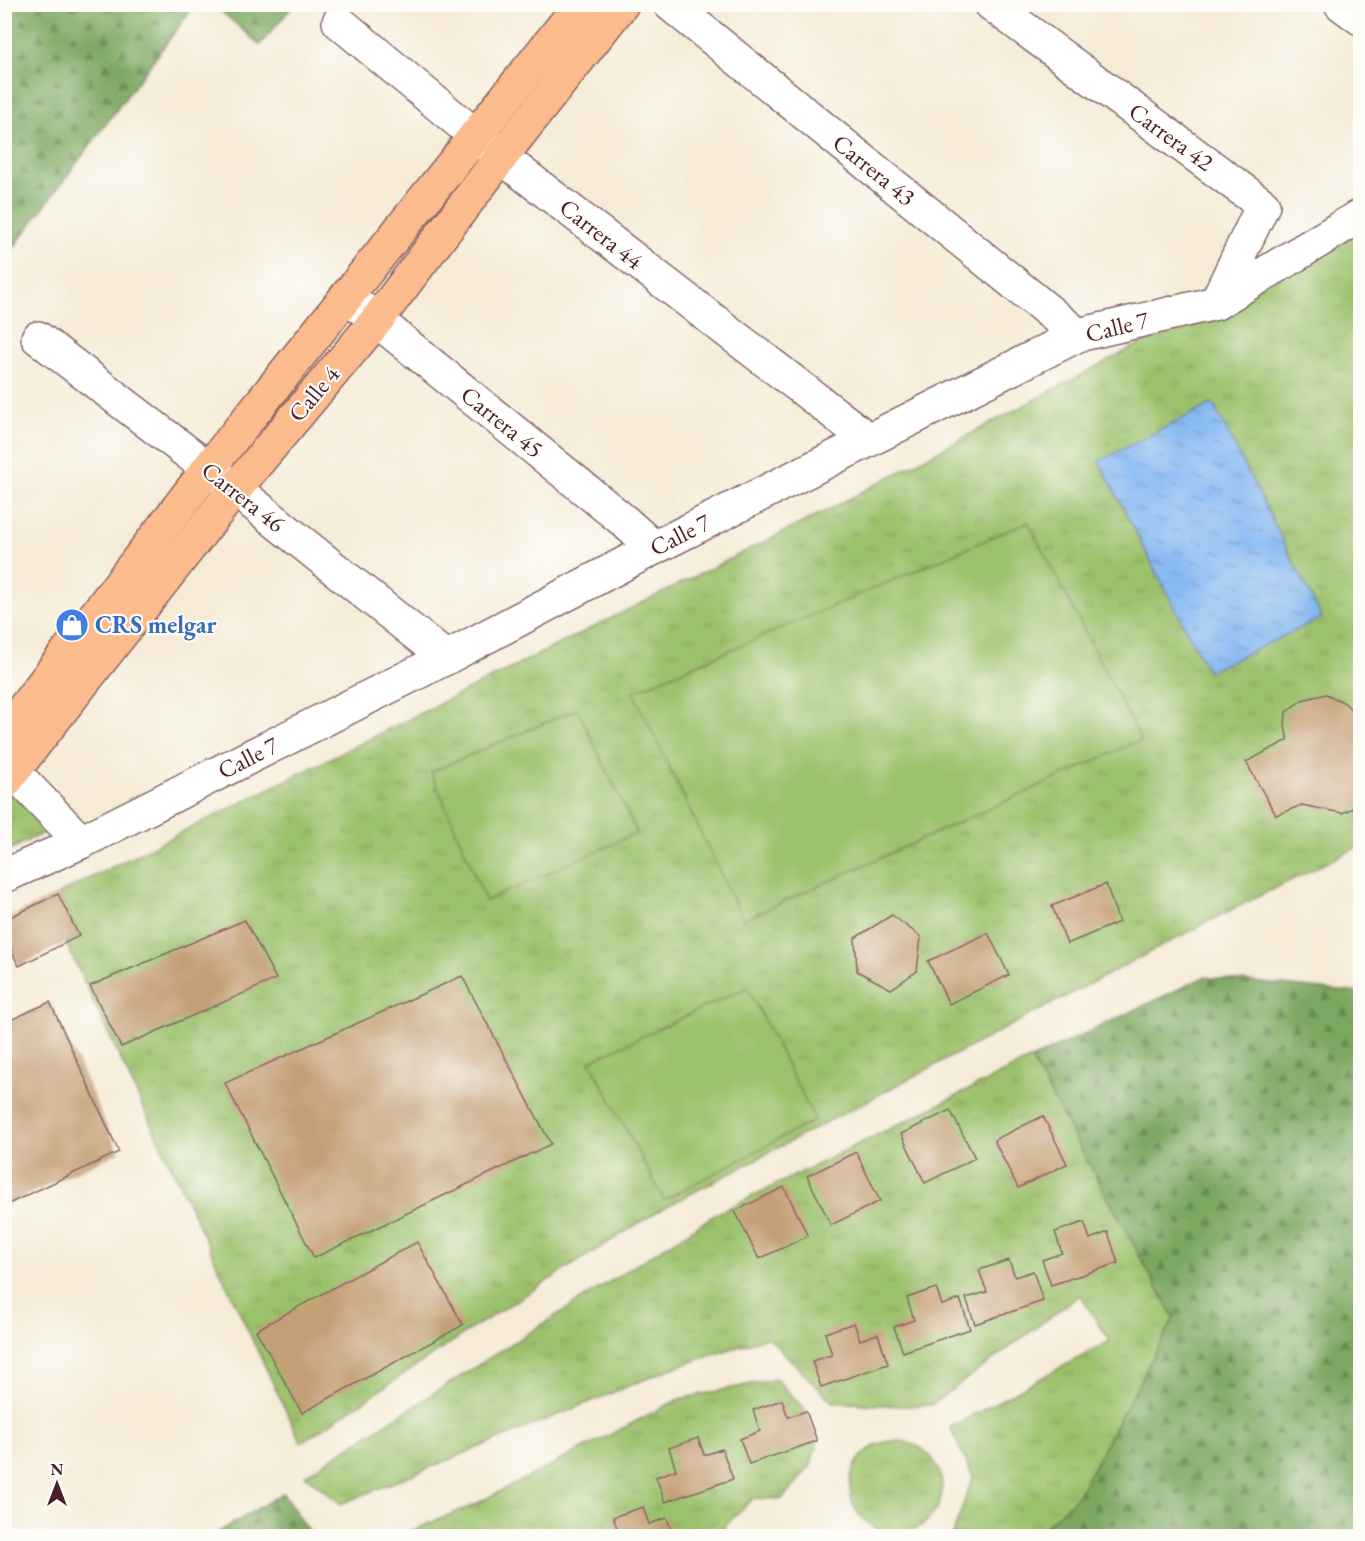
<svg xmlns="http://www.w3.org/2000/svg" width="1365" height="1541" font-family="'EB Garamond',serif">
  <defs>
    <pattern id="grass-tufts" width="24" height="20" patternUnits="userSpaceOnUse" patternTransform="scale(1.5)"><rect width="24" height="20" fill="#9cc16c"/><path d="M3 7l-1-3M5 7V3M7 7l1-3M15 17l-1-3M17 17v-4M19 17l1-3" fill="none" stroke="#88a55e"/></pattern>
    <pattern id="forest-firs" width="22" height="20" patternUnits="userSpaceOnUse" patternTransform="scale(1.5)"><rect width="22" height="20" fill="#7da760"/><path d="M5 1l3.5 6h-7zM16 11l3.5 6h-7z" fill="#68874f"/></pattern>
    <pattern id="water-ripples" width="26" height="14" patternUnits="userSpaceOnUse" patternTransform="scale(1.5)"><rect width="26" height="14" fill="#84b8f2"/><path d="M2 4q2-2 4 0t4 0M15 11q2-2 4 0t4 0" fill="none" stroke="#6e95c4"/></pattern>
  </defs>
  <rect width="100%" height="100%" fill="#fdfcf7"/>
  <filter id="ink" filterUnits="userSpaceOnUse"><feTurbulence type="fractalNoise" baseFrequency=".0167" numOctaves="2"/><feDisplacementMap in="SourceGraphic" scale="12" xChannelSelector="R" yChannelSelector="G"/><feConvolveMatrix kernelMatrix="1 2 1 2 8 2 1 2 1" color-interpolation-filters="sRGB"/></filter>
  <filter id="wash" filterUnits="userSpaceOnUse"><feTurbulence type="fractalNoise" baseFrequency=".008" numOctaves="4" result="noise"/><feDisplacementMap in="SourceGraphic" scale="24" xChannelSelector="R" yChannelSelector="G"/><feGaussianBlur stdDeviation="1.35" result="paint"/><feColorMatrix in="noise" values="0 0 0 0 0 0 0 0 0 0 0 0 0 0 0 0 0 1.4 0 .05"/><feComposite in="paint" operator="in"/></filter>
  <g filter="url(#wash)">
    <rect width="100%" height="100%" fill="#f5ebd7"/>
    <g fill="url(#grass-tufts)" stroke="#73704c" stroke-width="1.5">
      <path d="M 1360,226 L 1360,846 L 1215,918 L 658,1211 L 476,1326 L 301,1443 L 66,943 L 79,936 L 58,894 L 826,511 Z"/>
      <path d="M 8,788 L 47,831 L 5,852 L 5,794 Z"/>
      <path d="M 1031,1059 L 1174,1318 L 1077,1497 L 1035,1536 L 952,1536 L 973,1477 L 950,1427 L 1110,1341 L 1080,1295 L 931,1405 L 901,1406 L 832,1402 L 768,1337 L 670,1369 L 341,1504 L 305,1475 L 718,1213 Z"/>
      <path d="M 776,1379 L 806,1411 L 817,1441 L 811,1466 L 782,1499 L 753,1498 L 715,1536 L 399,1536 L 476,1504 L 679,1399 Z"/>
      <circle cx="896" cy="1487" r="46"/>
    </g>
    <g fill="url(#forest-firs)" stroke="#646346" stroke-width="1.5">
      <path d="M 5,4 L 195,5 L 5,259 L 4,5 Z"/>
      <path d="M 214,5 L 294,5 L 260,45 Z"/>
      <path d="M 1204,977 L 1360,993 L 1360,1536 L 1035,1536 L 1077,1497 L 1174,1318 L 1031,1059 Z"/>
      <path d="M 283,1493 L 312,1536 L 212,1536 Z"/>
    </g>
    <g fill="#9cc16c" stroke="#73704c" stroke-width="1.5">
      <path d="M 1028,522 L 1141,740 L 743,920 L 633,692 Z"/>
      <path d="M 577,709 L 637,833 L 486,901 L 431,772 Z"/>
      <path d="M 747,987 L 815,1120 L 664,1200 L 590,1061 Z"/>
    </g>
    <path fill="url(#water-ripples)" stroke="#676c8e" stroke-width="1.5" d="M 1213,403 L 1322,618 L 1208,672 L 1099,461 Z"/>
    <g id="blocks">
      <g fill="#c49f76">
        <path d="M 1326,694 L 1345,703 L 1360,719 L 1360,805 L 1342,813 L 1302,805 L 1276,815 L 1246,762 L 1288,740 L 1285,727 L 1286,712 L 1302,700 Z"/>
        <path d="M 1106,884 L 1119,922 L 1067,944 L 1052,906 Z"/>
        <path d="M 58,894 L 79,936 L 19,966 L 4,936 L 4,920 Z"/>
        <path d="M 892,915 L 921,937 L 917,971 L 891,989 L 857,971 L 855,938 Z"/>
        <path d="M 245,920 L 276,979 L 121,1047 L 90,986 Z"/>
        <path d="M 988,933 L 1009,975 L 949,1004 L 928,961 Z"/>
        <path d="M 462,976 L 551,1144 L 314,1258 L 225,1083 Z"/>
        <path d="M 50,1002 L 119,1152 L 4,1206 L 4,1023 Z"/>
        <path d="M 950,1110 L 975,1158 L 925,1183 L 901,1134 Z"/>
        <path d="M 1043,1116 L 1067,1164 L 1018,1188 L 994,1140 Z"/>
        <path d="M 856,1152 L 880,1201 L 831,1225 L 807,1176 Z"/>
        <path d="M 784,1187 L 808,1236 L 759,1259 L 735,1211 Z"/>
        <path d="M 1084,1222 L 1090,1239 L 1108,1232 L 1118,1263 L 1051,1285 L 1042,1260 L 1062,1253 L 1055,1232 Z"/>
        <path d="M 417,1242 L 463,1325 L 302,1413 L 256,1330 Z"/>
        <path d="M 1009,1260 L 1015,1277 L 1033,1271 L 1043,1301 L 975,1324 L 966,1298 L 987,1292 L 979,1270 Z"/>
        <path d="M 936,1288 L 942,1305 L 960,1299 L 970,1329 L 903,1352 L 894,1327 L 914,1320 L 907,1298 Z"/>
        <path d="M 854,1323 L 860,1340 L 878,1334 L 888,1364 L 821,1387 L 812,1361 L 832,1355 L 825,1333 Z"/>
        <path d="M 782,1400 L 788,1417 L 806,1411 L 817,1441 L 749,1464 L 740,1439 L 760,1431 L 753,1410 Z"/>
        <path d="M 698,1438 L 704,1455 L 722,1449 L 733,1479 L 665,1502 L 656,1477 L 676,1470 L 669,1448 Z"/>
        <path d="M 643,1507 L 649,1524 L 667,1518 L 673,1536 L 620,1536 L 613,1517 Z"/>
      </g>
    </g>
  </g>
  <g filter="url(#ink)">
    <use href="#blocks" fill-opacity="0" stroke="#866667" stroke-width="1.5"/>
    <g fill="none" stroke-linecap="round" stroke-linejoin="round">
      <defs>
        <g id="minor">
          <path d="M 670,4 L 1078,335"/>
          <path d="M 991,4 L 1263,205 L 1216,303"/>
          <path d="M 1341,4 L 1360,18"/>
          <path d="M 339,22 L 501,157 L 869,440"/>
          <path d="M 348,297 L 624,521 L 654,548"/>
          <path d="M 38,338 L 235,489 L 446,658"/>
          <path d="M 4,762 L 81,842"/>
          <path d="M 4,876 L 81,842 L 446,658 L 654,548 L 1078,335 L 1216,303 L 1360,216"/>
        </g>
        <g id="major">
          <path d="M 4,734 L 208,469 L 581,4"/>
          <path d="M 4,783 L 235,489 L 376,321 L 501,157 L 622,4"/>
        </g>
      </defs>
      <use href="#minor" stroke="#866667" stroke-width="36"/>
      <use href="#major" stroke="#866667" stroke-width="36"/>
      <use href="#minor" stroke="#fff" stroke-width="33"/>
      <use href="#major" stroke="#fbbb8c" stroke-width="33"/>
    </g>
  </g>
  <defs>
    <symbol id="shop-disc" viewBox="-11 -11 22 22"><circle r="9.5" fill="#3f7fe0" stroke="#fdfcf7"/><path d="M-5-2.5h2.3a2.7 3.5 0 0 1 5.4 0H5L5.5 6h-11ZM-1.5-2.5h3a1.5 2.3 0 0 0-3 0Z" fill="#fff"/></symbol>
  </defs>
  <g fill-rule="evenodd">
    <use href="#shop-disc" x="53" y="606" width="38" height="38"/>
  </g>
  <g text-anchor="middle" stroke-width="4.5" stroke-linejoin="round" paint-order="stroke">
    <g font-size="24" fill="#4a1f2b" stroke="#fdfcf7">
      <text transform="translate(1171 137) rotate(36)" y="8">Carrera 42</text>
      <text transform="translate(874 170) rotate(39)" y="8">Carrera 43</text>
      <text transform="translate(601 234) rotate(38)" y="8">Carrera 44</text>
      <text transform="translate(1117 327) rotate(-14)" y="8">Calle 7</text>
      <text transform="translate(314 394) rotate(-50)" y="8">Calle 4</text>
      <text transform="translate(502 422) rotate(39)" y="8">Carrera 45</text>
      <text transform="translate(243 497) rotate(38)" y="8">Carrera 46</text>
      <text transform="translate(680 535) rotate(-27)" y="8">Calle 7</text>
      <text transform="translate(248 758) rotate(-27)" y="8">Calle 7</text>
    </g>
    <g font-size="24" font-weight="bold" fill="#366cbe" stroke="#fdfcf7" text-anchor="start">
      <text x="95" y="633">CRS melgar</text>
    </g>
  </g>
  <rect width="1365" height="1541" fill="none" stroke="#fdfcf7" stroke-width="24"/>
  <g transform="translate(57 1484)" stroke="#fdfcf7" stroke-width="4.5" paint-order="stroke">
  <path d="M0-4.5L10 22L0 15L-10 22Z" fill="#4a1f2b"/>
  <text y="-9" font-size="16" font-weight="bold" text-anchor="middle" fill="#4a1f2b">N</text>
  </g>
</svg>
